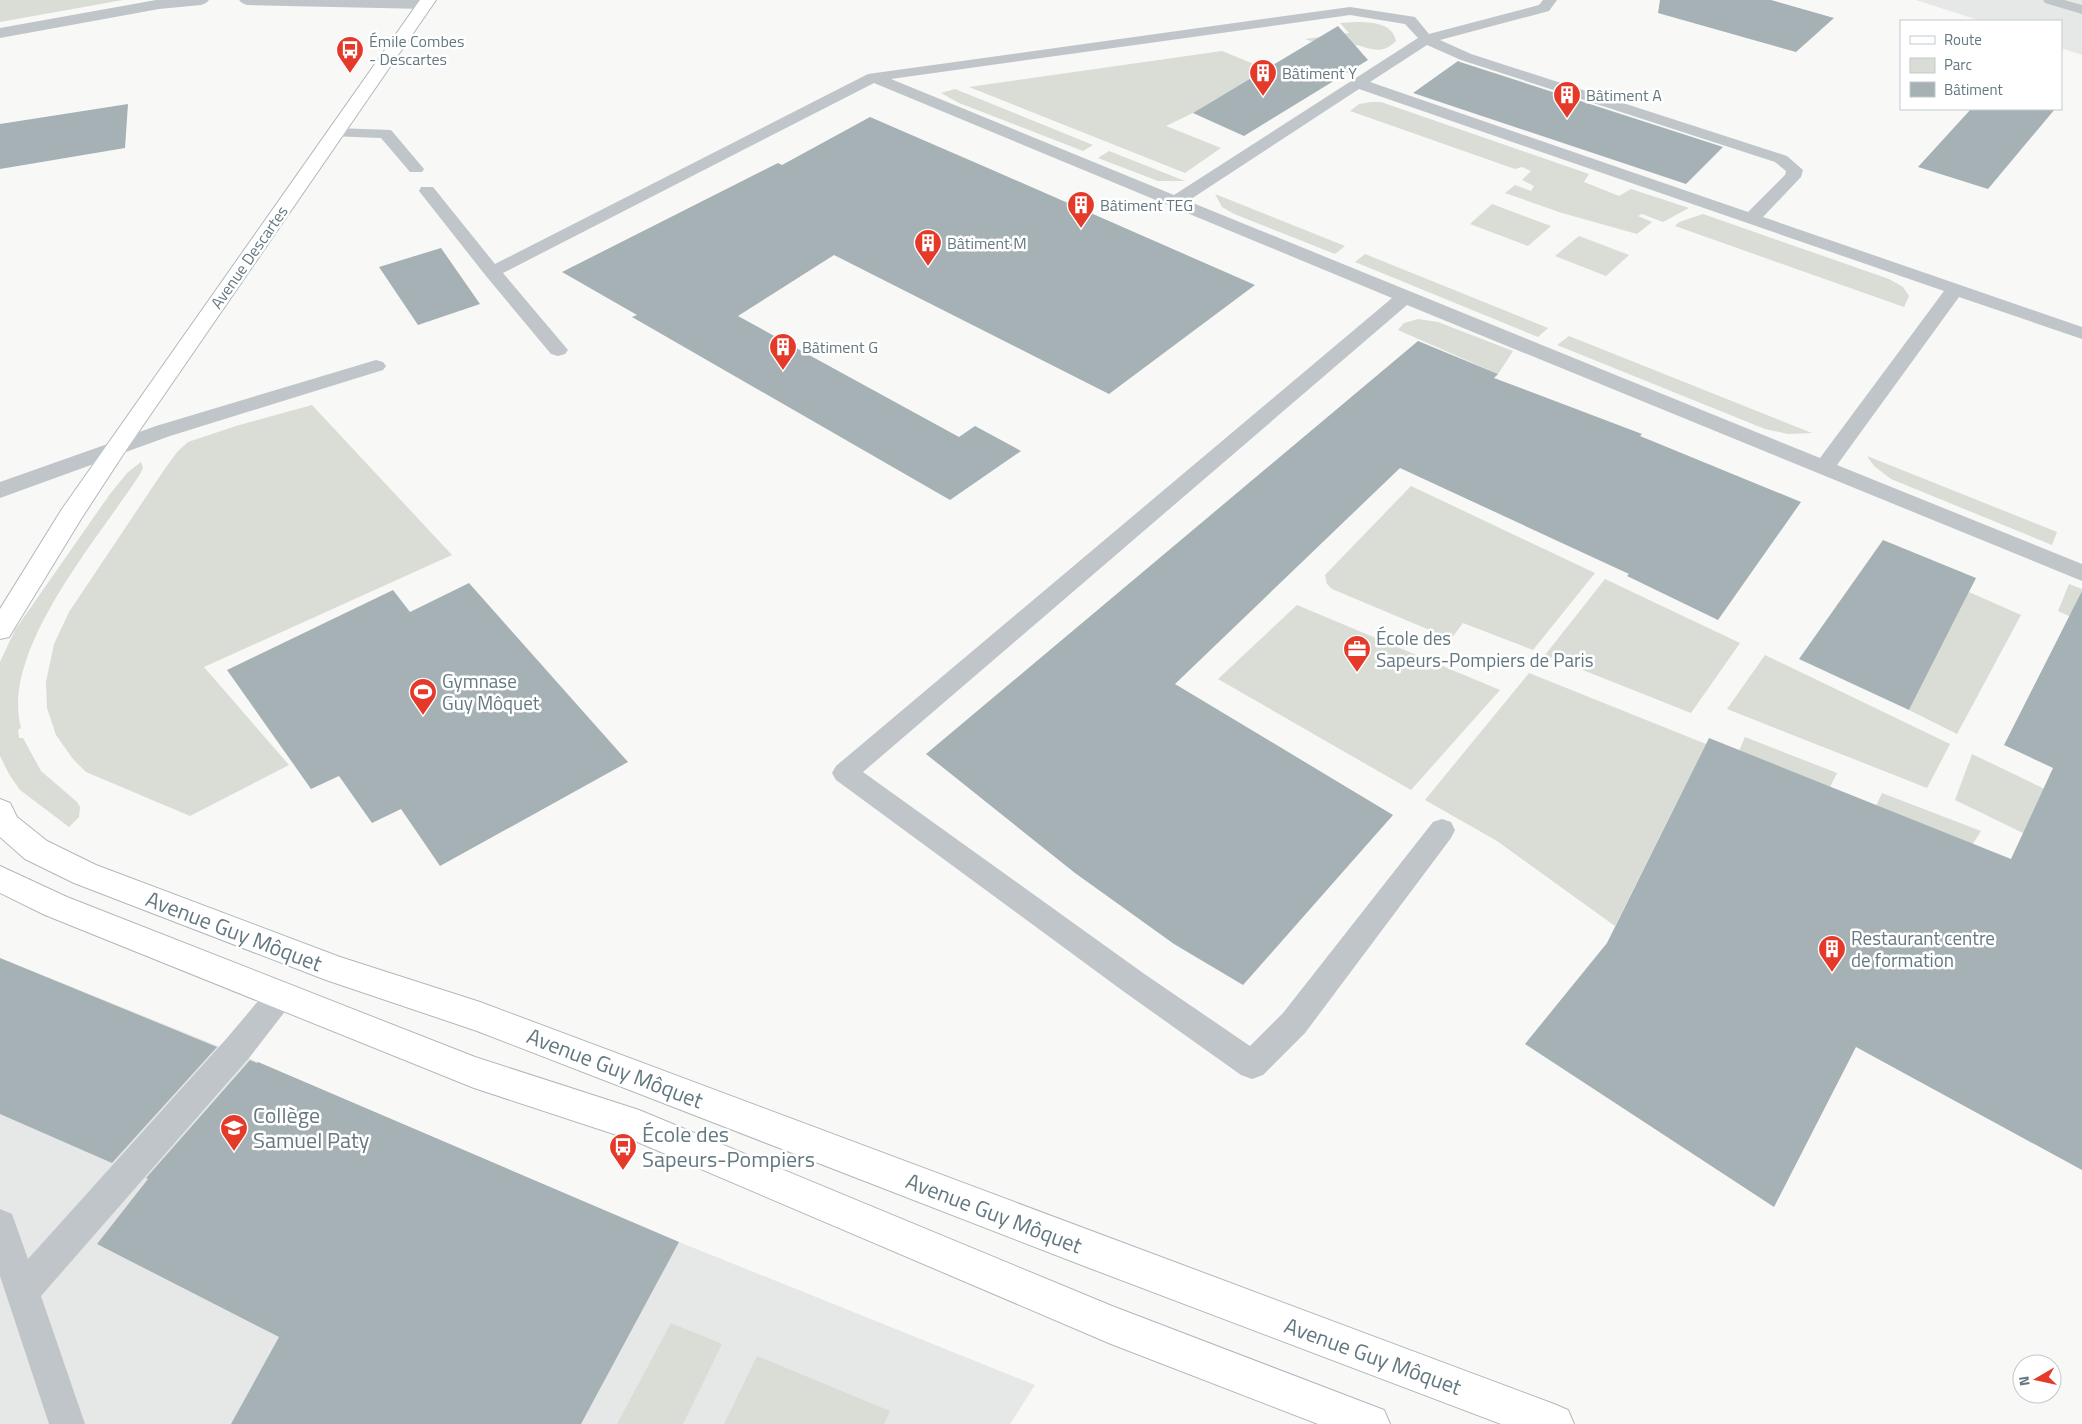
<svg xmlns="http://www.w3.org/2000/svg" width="2082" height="1424" font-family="'Titillium Web',sans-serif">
  <rect width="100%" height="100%" fill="#f8f8f6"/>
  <g fill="#e6e8e7">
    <path d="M 1916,0 L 2082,0 L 2082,55 L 2061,48 L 2061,21 L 1981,21 Z"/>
    <path d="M 0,958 L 258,1062 L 679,1242 L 1035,1385 L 1010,1424 L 0,1424 Z"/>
  </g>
  <g fill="#d9ddd5">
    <path d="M 0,0 L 123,0 L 0,22 Z"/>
    <path d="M 1356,22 C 1371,22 1393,23 1396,41 C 1383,54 1373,50 1357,45 L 1346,53 L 1305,39 L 1349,33 L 1340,23 Z"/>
    <path d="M 1222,51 L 1266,69 L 1195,112 L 1166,126 L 1221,148 L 1185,173 L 969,87 Z"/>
    <path d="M 955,89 L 1093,145 L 1083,151 L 959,103 L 941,93 Z"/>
    <path d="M 1372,102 L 1381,102 L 1589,174 L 1584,182 L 1619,196 L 1631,189 L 1689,208 L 1663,222 L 1642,214 L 1638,216 L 1652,222 L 1637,234 L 1562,213 L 1505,193 L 1515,185 L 1531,191 L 1534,186 L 1522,180 L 1531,171 L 1522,167 L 1515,169 L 1350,111 L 1359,104 Z"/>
    <path d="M 1109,151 L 1185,181 L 1158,181 L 1098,158 Z"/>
    <path d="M 1215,194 L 1345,246 L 1335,254 L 1234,214 L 1222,207 Z"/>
    <path d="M 1492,204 L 1551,226 L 1528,246 L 1470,224 Z"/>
    <path d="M 1703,214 L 1889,279 L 1903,287 L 1909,296 L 1904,307 L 1675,226 L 1679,222 Z"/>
    <path d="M 1579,236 L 1629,255 L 1606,276 L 1555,256 Z"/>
    <path d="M 1365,254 L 1548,328 L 1538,337 L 1355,262 Z"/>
    <path d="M 1418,319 L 1438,322 L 1513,351 L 1498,374 L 1398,330 L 1404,323 Z"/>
    <path d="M 1569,336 L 1812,433 L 1788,434 L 1765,429 L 1557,345 Z"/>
    <path d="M 312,405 L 452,555 L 204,667 L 289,765 L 190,816 L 86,772 L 73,759 L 56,735 L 47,708 L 46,682 L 54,644 L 69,612 L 164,470 L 178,451 L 188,442 L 236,426 Z"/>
    <path d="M 1867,456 L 2057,532 L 2052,545 L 1891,479 L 1874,466 Z"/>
    <path d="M 141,462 L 143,468 L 140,474 C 99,538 0,650 21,728 L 18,730 L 19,738 L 23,738 L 41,771 L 77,802 L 80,807 L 79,817 L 69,827 L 20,790 L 9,774 L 0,756 L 0,662 L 15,630 L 110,494 L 127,473 Z"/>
    <path d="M 1411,486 L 1595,573 L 1533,650 L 1463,623 L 1451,639 L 1332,589 L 1327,584 L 1325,575 Z"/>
    <path d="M 1605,579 L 1740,643 L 1691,713 L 1545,655 Z"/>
    <path d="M 2069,584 L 2082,589 L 2082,622 L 2058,611 Z"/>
    <path d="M 1969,592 L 2021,615 L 1957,734 L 1909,710 Z"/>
    <path d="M 1297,605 L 1500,690 L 1411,790 L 1218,679 Z"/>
    <path d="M 1765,655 L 1950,744 L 1927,788 L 1727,709 Z"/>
    <path d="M 1529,673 L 1706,744 L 1615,926 L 1497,841 L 1425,800 Z"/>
    <path d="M 1745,737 L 1837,773 L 1830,787 L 1739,751 Z"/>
    <path d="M 1972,754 L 2082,807 L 2023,833 L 1955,800 Z"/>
    <path d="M 1882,793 L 1981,831 L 1972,845 L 1876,806 Z"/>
    <path d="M 671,1323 L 722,1344 L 683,1424 L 617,1424 Z"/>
    <path d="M 757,1356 L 890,1411 L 884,1424 L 724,1424 Z"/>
  </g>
  <g fill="#a6b1b5">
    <path d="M 1660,0 L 1771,0 L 1834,18 L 1796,52 L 1658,13 Z"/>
    <path d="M 1338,26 L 1368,60 L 1244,136 L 1193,113 Z"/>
    <path d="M 1458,61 L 1460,62 L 1723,147 L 1686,184 L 1413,93 Z"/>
    <path d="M 128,104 L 125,148 L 0,169 L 0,124 Z"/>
    <path d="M 1971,109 L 2055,109 L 1988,189 L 1918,167 Z"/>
    <path d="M 870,117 L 997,172 L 1255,285 L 1109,394 L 834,255 L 738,316 L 959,437 L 975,426 L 1021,451 L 950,500 L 632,317 L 637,315 L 562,272 L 778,163 L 782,165 Z"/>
    <path d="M 441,248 L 480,304 L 418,325 L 379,267 Z"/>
    <path d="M 1418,341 L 1498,374 L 1494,378 L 1642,434 L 1640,436 L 1801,502 L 1718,620 L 1627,576 L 1629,574 L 1400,468 L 1175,684 L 1393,815 L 1243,985 L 1174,944 L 1075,873 L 926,754 Z"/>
    <path d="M 1883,540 L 1976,578 L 1909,710 L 1799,659 Z"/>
    <path d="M 469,583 L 628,762 L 440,866 L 401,809 L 372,823 L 339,776 L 311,789 L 227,670 L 393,590 L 410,612 Z"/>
    <path d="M 2082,591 L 2082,1170 L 1856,1047 L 1774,1207 L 1525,1044 L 1607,943 L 1709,738 L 2011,859 L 2053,768 L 2004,745 Z"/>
    <path d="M 0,958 L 217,1047 L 112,1163 L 0,1114 Z"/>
    <path d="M 250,1060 L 257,1063 L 258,1062 L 679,1242 L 581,1424 L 231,1424 L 279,1337 L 97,1244 L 148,1179 L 146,1178 Z"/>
  </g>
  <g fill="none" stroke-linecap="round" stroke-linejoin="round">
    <defs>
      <g id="secondary">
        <path d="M 420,0 L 436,0 L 124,453 L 81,519 L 9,637 L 0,639 L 0,609 L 62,509 Z"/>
        <path d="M 0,799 L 10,803 L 17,817 L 47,841 L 96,865 L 340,957 L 480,1002 L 1554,1404 L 1568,1410 L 1574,1424 L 1501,1424 L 1084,1266 L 477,1031 L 326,980 L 74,883 L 25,859 L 0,837 Z"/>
        <path d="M 0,866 L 67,897 L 475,1057 L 639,1110 L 1112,1306 L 1384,1410 L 1390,1424 L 1318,1424 L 1111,1344 L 635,1141 L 474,1088 L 45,915 L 0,893 Z"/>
      </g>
    </defs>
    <use href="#secondary" stroke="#b1b9bd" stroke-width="2"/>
    <g fill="#bfc5c8" fill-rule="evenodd">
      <path d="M 1543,0 L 1557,0 L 1549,11 L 1440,40 L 1471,54 L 1787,156 L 1803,170 L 1801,177 L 1763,217 L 2082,327 L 2082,339 L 1959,297 L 1837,465 L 2082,564 L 2082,581 L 1407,305 L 863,772 L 1143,973 L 1250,1046 L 1283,1013 L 1433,822 L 1442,819 L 1451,822 L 1455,830 L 1451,838 L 1305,1033 L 1263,1075 L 1252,1079 L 1241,1075 L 1123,991 L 836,780 L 832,773 L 836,766 L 1392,298 L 874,83 L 503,273 L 568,350 L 565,354 L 558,356 L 551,354 L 486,276 L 419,191 L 421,187 L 433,187 L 495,264 L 868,74 L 1350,7 L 1415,17 L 1429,34 L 1539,5 ZM 1350,15 L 1405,24 L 1418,38 L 1174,195 L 891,79 ZM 1427,45 L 1461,60 L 1775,162 L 1786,171 L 1785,175 L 1748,212 L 1370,82 ZM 1359,89 L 1944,291 L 1820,458 L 1188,201 Z"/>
      <path d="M 2043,0 L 2064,0 L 2082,5 L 2082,14 L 2045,3 Z"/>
      <path d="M 335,128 L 391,130 L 424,169 L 422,172 L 410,172 L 381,138 L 329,136 L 327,133 L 329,130 Z"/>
      <path d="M 376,360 L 383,362 L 386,366 L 383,370 L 170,436 L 123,453 L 116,455 L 109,453 L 106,448 L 109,443 L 156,426 Z"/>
      <path d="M 280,983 L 290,987 L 295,996 L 290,1005 L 249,1058 L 41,1296 L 85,1424 L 49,1424 L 0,1276 L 0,1209 L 12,1214 L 28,1259 L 227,1038 L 270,987 Z"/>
    </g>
    <path fill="#bfc5c8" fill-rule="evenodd" d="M 116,441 L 124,443 L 127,448 L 124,453 L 0,498 L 0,482 Z"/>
    <g fill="#bfc5c8" fill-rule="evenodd">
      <path d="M 156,0 L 209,0 L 206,3 L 201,5 L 159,9 L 0,38 L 0,28 Z"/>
      <path d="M 239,0 L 427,0 L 433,4 L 430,7 L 425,9 L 247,5 L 242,3 Z"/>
    </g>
    <use href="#secondary" fill="#fff" fill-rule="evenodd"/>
  </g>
  <defs>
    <symbol id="bus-pin" viewBox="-11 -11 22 30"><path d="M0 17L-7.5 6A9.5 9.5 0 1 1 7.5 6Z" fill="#e53a29" stroke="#fff"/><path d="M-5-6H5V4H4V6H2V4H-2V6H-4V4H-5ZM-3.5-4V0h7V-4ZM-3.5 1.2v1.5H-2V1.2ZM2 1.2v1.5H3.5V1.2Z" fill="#fff"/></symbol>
    <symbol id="building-pin" viewBox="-11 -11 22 30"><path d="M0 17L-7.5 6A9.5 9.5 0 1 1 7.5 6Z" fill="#e53a29" stroke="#fff"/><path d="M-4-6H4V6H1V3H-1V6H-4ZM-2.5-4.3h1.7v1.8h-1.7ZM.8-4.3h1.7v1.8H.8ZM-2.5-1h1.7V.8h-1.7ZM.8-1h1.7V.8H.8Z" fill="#fff"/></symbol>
    <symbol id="office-pin" viewBox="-11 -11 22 30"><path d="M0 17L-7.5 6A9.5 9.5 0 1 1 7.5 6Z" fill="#e53a29" stroke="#fff"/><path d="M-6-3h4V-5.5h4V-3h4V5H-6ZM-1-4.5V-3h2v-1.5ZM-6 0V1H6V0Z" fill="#fff"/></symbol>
    <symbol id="stadium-pin" viewBox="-11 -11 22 30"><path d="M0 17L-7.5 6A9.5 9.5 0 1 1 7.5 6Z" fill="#e53a29" stroke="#fff"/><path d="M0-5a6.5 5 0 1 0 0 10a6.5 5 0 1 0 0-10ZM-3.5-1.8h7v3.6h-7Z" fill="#fff"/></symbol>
    <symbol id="school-pin" viewBox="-11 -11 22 30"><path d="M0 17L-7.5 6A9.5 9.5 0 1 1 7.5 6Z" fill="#e53a29" stroke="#fff"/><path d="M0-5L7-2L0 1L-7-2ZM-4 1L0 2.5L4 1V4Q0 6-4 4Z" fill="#fff"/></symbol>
  </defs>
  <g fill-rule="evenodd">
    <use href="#bus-pin" x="334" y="34" width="32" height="43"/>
    <use href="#building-pin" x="1247" y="57" width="32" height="43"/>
    <use href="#building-pin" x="1551" y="79" width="32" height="43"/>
    <use href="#building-pin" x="1065" y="189" width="32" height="43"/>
    <use href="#building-pin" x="912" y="227" width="32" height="43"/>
    <use href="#building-pin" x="767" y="331" width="32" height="43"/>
    <use href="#office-pin" x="1341" y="633" width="32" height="43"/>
    <use href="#stadium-pin" x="407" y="676" width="32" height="43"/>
    <use href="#building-pin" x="1816" y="933" width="32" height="43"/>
    <use href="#school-pin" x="218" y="1112" width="32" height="43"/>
    <use href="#bus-pin" x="607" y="1131" width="32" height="43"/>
  </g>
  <g text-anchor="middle" stroke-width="5" stroke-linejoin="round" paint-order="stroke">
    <g font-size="16" fill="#637881" stroke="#fff" text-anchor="start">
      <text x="369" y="47">Émile Combes<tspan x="369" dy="18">- Descartes</tspan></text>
      <text x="1282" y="79">Bâtiment Y</text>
      <text x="1586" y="101">Bâtiment A</text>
      <text x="1100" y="211">Bâtiment TEG</text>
      <text x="947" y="249">Bâtiment M</text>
      <text x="802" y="353">Bâtiment G</text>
    </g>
    <g font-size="16" fill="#637881" stroke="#fff">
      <text transform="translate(249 257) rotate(-55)" y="6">Avenue Descartes</text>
    </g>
    <g font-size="19" fill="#637881" stroke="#fff" text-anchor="start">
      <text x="1376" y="645">École des<tspan x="1376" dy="22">Sapeurs-Pompiers de Paris</tspan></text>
      <text x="442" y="688">Gymnase<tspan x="442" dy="22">Guy Môquet</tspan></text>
      <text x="1851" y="945">Restaurant centre<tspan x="1851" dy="22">de formation</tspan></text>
    </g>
    <g font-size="22" fill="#637881" stroke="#fff">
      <text transform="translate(234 931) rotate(21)" y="8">Avenue Guy Môquet</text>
      <text transform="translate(615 1068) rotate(21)" y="8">Avenue Guy Môquet</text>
      <text transform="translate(994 1213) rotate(21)" y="8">Avenue Guy Môquet</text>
      <text transform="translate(1373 1356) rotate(20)" y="8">Avenue Guy Môquet</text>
    </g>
    <g font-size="22" fill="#637881" stroke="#fff" text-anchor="start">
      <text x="253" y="1123">Collège<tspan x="253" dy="25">Samuel Paty</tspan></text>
      <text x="642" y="1142">École des<tspan x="642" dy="25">Sapeurs-Pompiers</tspan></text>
    </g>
  </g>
  <rect x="1900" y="20" width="162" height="90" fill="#ffffff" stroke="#c1c9cd"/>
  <rect x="1910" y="36" width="25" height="8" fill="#ffffff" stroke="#c1c9cd"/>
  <text x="1944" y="45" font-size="15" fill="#637881">Route</text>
  <rect x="1910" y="58" width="25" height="15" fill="#d9ddd5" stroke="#c1c9cd"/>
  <text x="1944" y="70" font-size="15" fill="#637881">Parc</text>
  <rect x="1910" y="82" width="25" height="15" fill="#a6b1b5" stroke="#c1c9cd"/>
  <text x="1944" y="95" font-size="15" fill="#637881">Bâtiment</text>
  <g transform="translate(2037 1379) rotate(261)"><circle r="24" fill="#ffffff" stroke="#c1c9cd"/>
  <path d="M0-4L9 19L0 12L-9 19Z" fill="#e53a29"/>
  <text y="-8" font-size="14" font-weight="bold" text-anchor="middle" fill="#637881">N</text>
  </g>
</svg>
